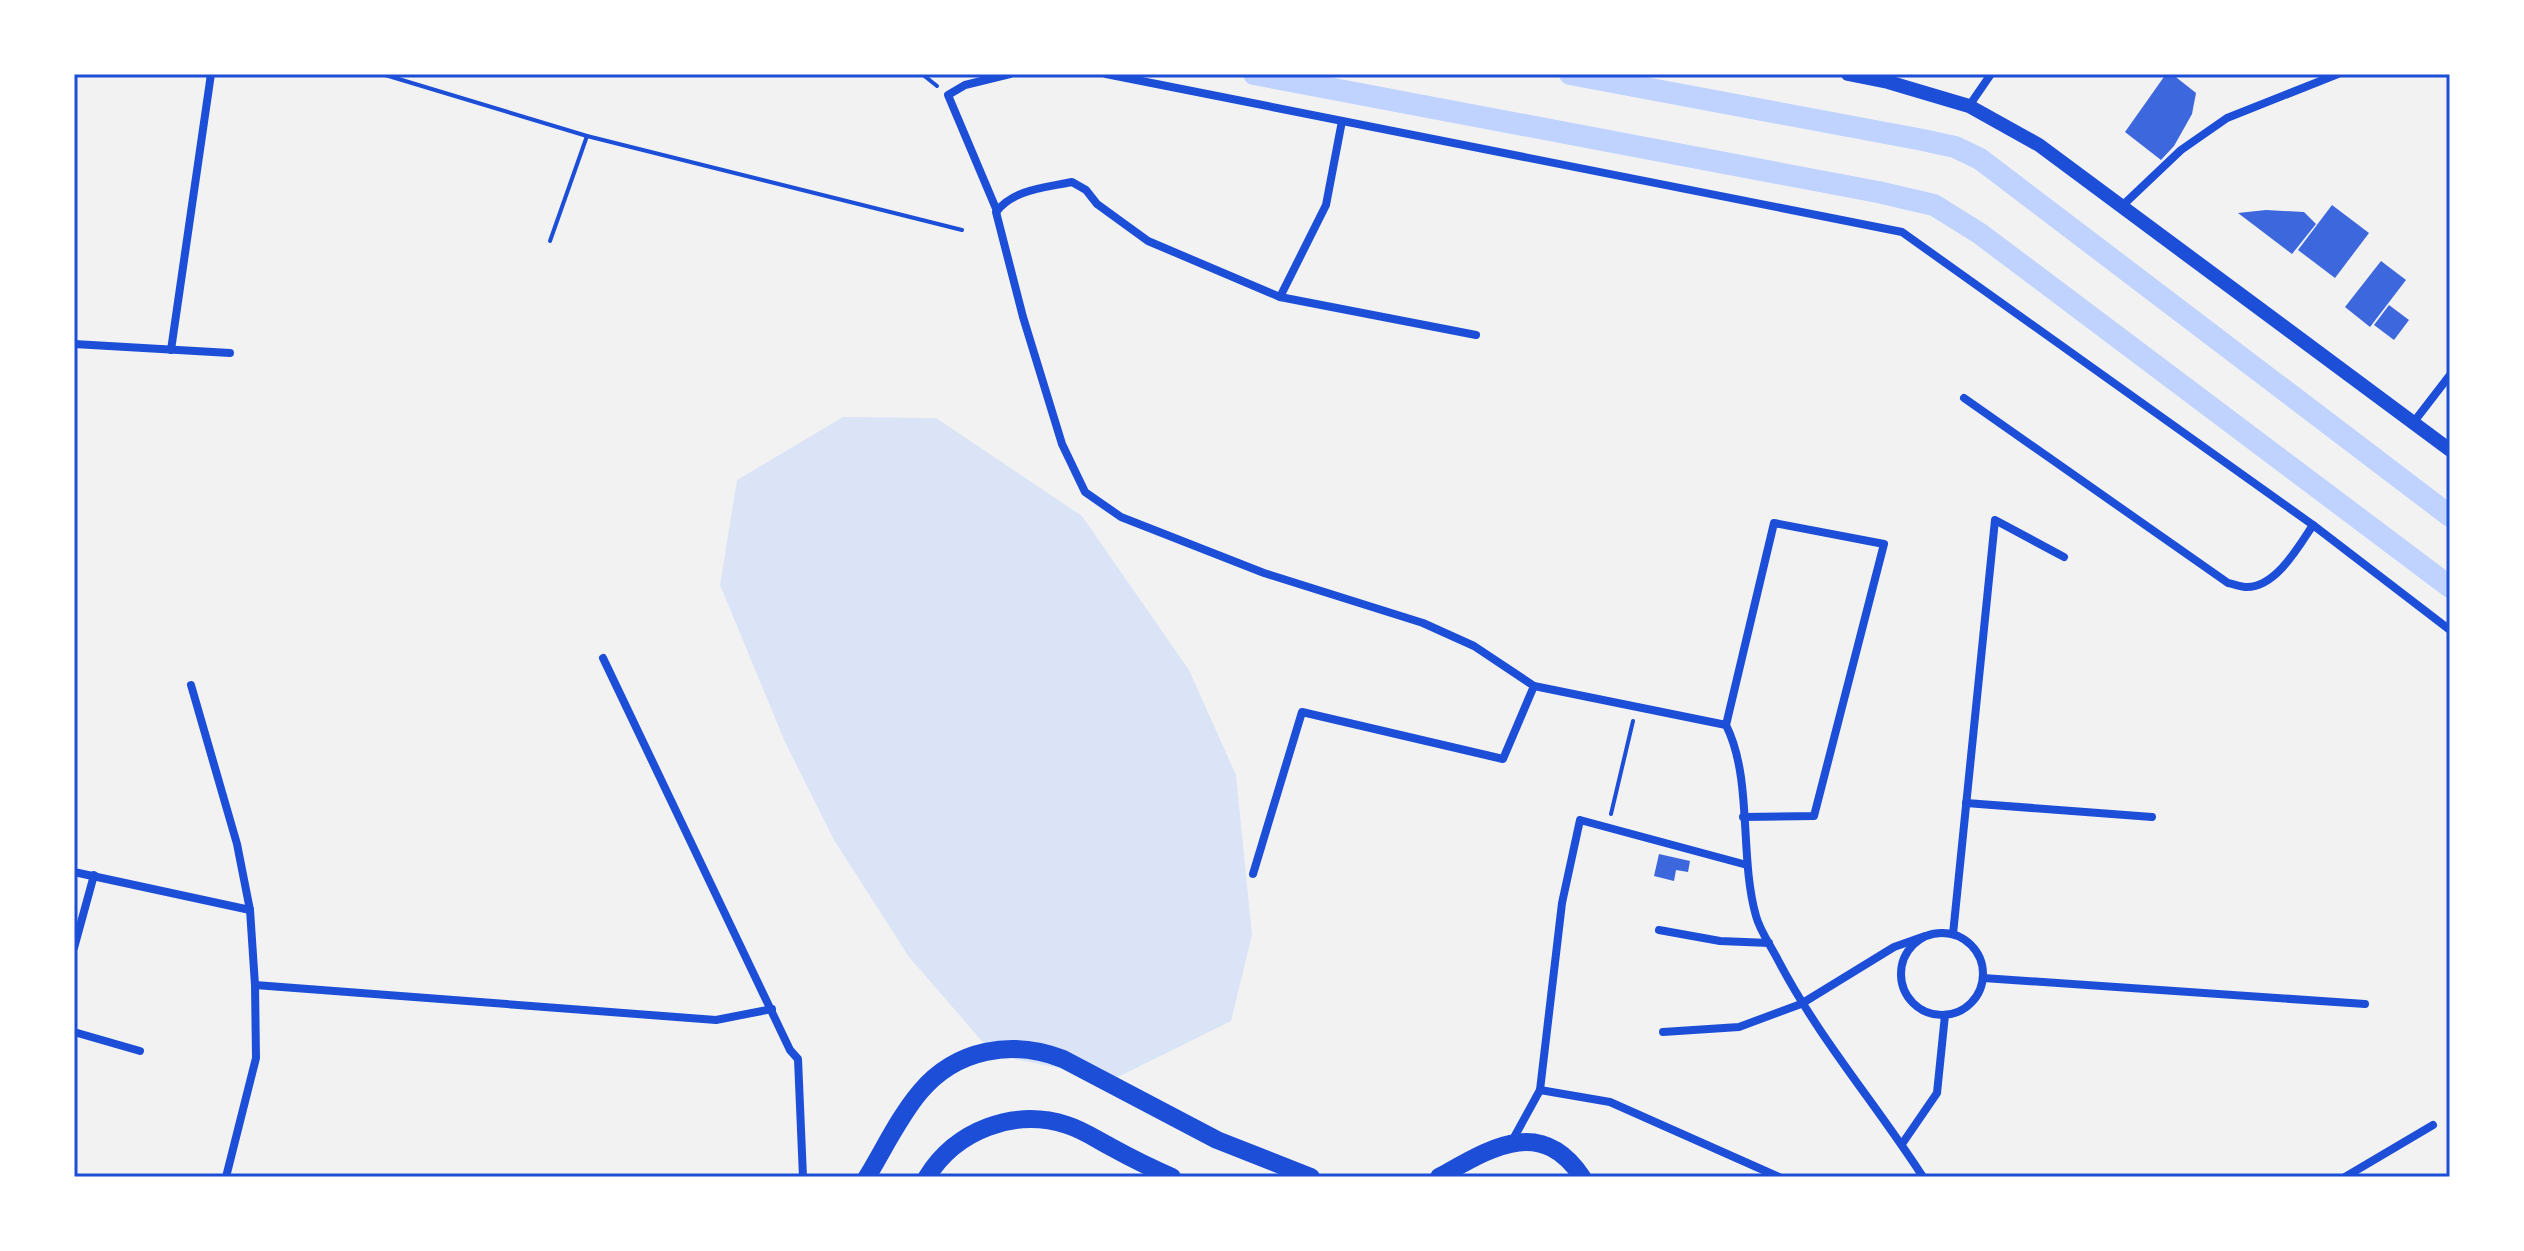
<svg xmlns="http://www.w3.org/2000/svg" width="2524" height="1251" font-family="Cabin,sans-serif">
  <rect width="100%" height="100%" fill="#f2f2f2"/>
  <path fill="#dbe4f7" d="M 843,417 L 936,418 L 1082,516 L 1189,670 L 1236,775 L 1252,935 L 1231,1021 L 1114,1079 L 994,1055 L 909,957 L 834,840 L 785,742 L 720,585 L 737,480 Z"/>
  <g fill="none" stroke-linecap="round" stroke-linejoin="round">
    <g stroke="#bfd3fe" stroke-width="22">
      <path d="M 1254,74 L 1878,192 L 1934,205 L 1979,233 L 2450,587"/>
      <path d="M 1570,74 L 1923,140 L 1955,147 L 1980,159 L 2450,516"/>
    </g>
  </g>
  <g fill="#3d67dc">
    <path d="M 2166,74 L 2172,74 L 2196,93 L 2192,114 L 2174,146 L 2161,160 L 2125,132 Z"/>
    <path d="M 2332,205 L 2369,233 L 2335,278 L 2298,250 Z"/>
    <path d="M 2266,210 L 2304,212 L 2316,224 L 2292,254 L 2238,213 Z"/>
    <path d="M 2381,261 L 2406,280 L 2370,327 L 2345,307 Z"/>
    <path d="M 2389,305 L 2409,320 L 2394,340 L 2374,325 Z"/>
    <path d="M 1659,854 L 1690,861 L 1688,872 L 1676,870 L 1674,881 L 1654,876 Z"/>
  </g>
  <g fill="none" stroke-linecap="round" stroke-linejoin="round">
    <g stroke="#1d4ed8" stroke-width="4">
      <path d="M 382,74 L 587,136 L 962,230"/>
      <path d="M 922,74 L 937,86"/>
      <path d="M 550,241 L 587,136"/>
      <path d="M 1611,814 L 1633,721"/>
    </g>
    <g stroke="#1d4ed8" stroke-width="8">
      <path d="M 1106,74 L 1902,232 L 2313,525 L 2450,630"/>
      <path d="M 1969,106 L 1991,74"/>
      <path d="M 2122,206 L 2181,150 L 2227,118 L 2338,74"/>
      <path d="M 997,211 L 948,95 L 965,85 L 1010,74"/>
      <path d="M 1280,297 L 1326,205 L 1342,121"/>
      <path d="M 1476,335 L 1280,297 L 1148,241 L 1097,204 L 1086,190 L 1072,182 C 1044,188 1014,189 996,212 L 1023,317 L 1062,444 L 1085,492 L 1121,517 L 1264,573 L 1423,623 L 1474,646 L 1534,686 L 1726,725 C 1753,779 1739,856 1756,916 C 1760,931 1771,946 1778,960 C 1818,1037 1876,1104 1923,1177"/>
      <path d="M 74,344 L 230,353"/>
      <path d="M 171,350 L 211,74"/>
      <path d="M 1964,398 L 2228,583 C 2234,584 2241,587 2247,587 C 2276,587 2299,546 2313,525"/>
      <path d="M 2413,423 L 2450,375"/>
      <path d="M 603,658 L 790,1050 L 798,1059 L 803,1177"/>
      <path d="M 191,685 L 237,844 L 250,910 L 255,985 L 256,1058 L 226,1177"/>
      <path d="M 1726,725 L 1774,523 L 1884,544 L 1814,816 L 1743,817"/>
      <path d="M 1966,803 L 2152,817"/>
      <path d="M 74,872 L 250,910"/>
      <path d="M 1253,874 L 1302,712 L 1503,759 L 1534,686"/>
      <path d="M 1659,930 L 1720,941 L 1769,943"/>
      <circle cx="1942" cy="974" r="41"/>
      <path d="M 1953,934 L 1995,520 L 2064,557"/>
      <path d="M 74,948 L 94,875"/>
      <path d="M 1983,978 L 2365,1004"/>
      <path d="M 255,985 L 716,1020 L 772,1009"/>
      <path d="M 74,1032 L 140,1051"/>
      <path d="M 1663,1032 L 1739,1027 L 1801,1004 L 1894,947 L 1925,936"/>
      <path d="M 1540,1090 L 1610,1102 L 1779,1177"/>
      <path d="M 1511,1143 L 1540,1090 L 1562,903 L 1580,820 L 1747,865"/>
      <path d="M 1902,1144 L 1937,1093 L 1945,1015"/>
      <path d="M 2345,1177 L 2433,1125"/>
    </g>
    <path stroke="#1d4ed8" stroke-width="14" d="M 1848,74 L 1888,82 L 1969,106 L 2039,145 L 2450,450"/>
    <g stroke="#1d4ed8" stroke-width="18">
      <path d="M 867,1177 C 884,1149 899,1117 920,1092 C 956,1049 1012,1039 1063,1059 L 1217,1140 L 1311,1177"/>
      <path d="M 927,1177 C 956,1130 1014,1108 1067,1125 C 1083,1130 1096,1139 1111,1147 C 1131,1158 1151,1168 1172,1177"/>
      <path d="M 1439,1177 C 1488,1150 1540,1114 1582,1177"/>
    </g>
  </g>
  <rect width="2524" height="1251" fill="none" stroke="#ffffff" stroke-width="152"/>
  <rect x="76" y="76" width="2372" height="1099" fill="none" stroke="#1d4ed8" stroke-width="3"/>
</svg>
